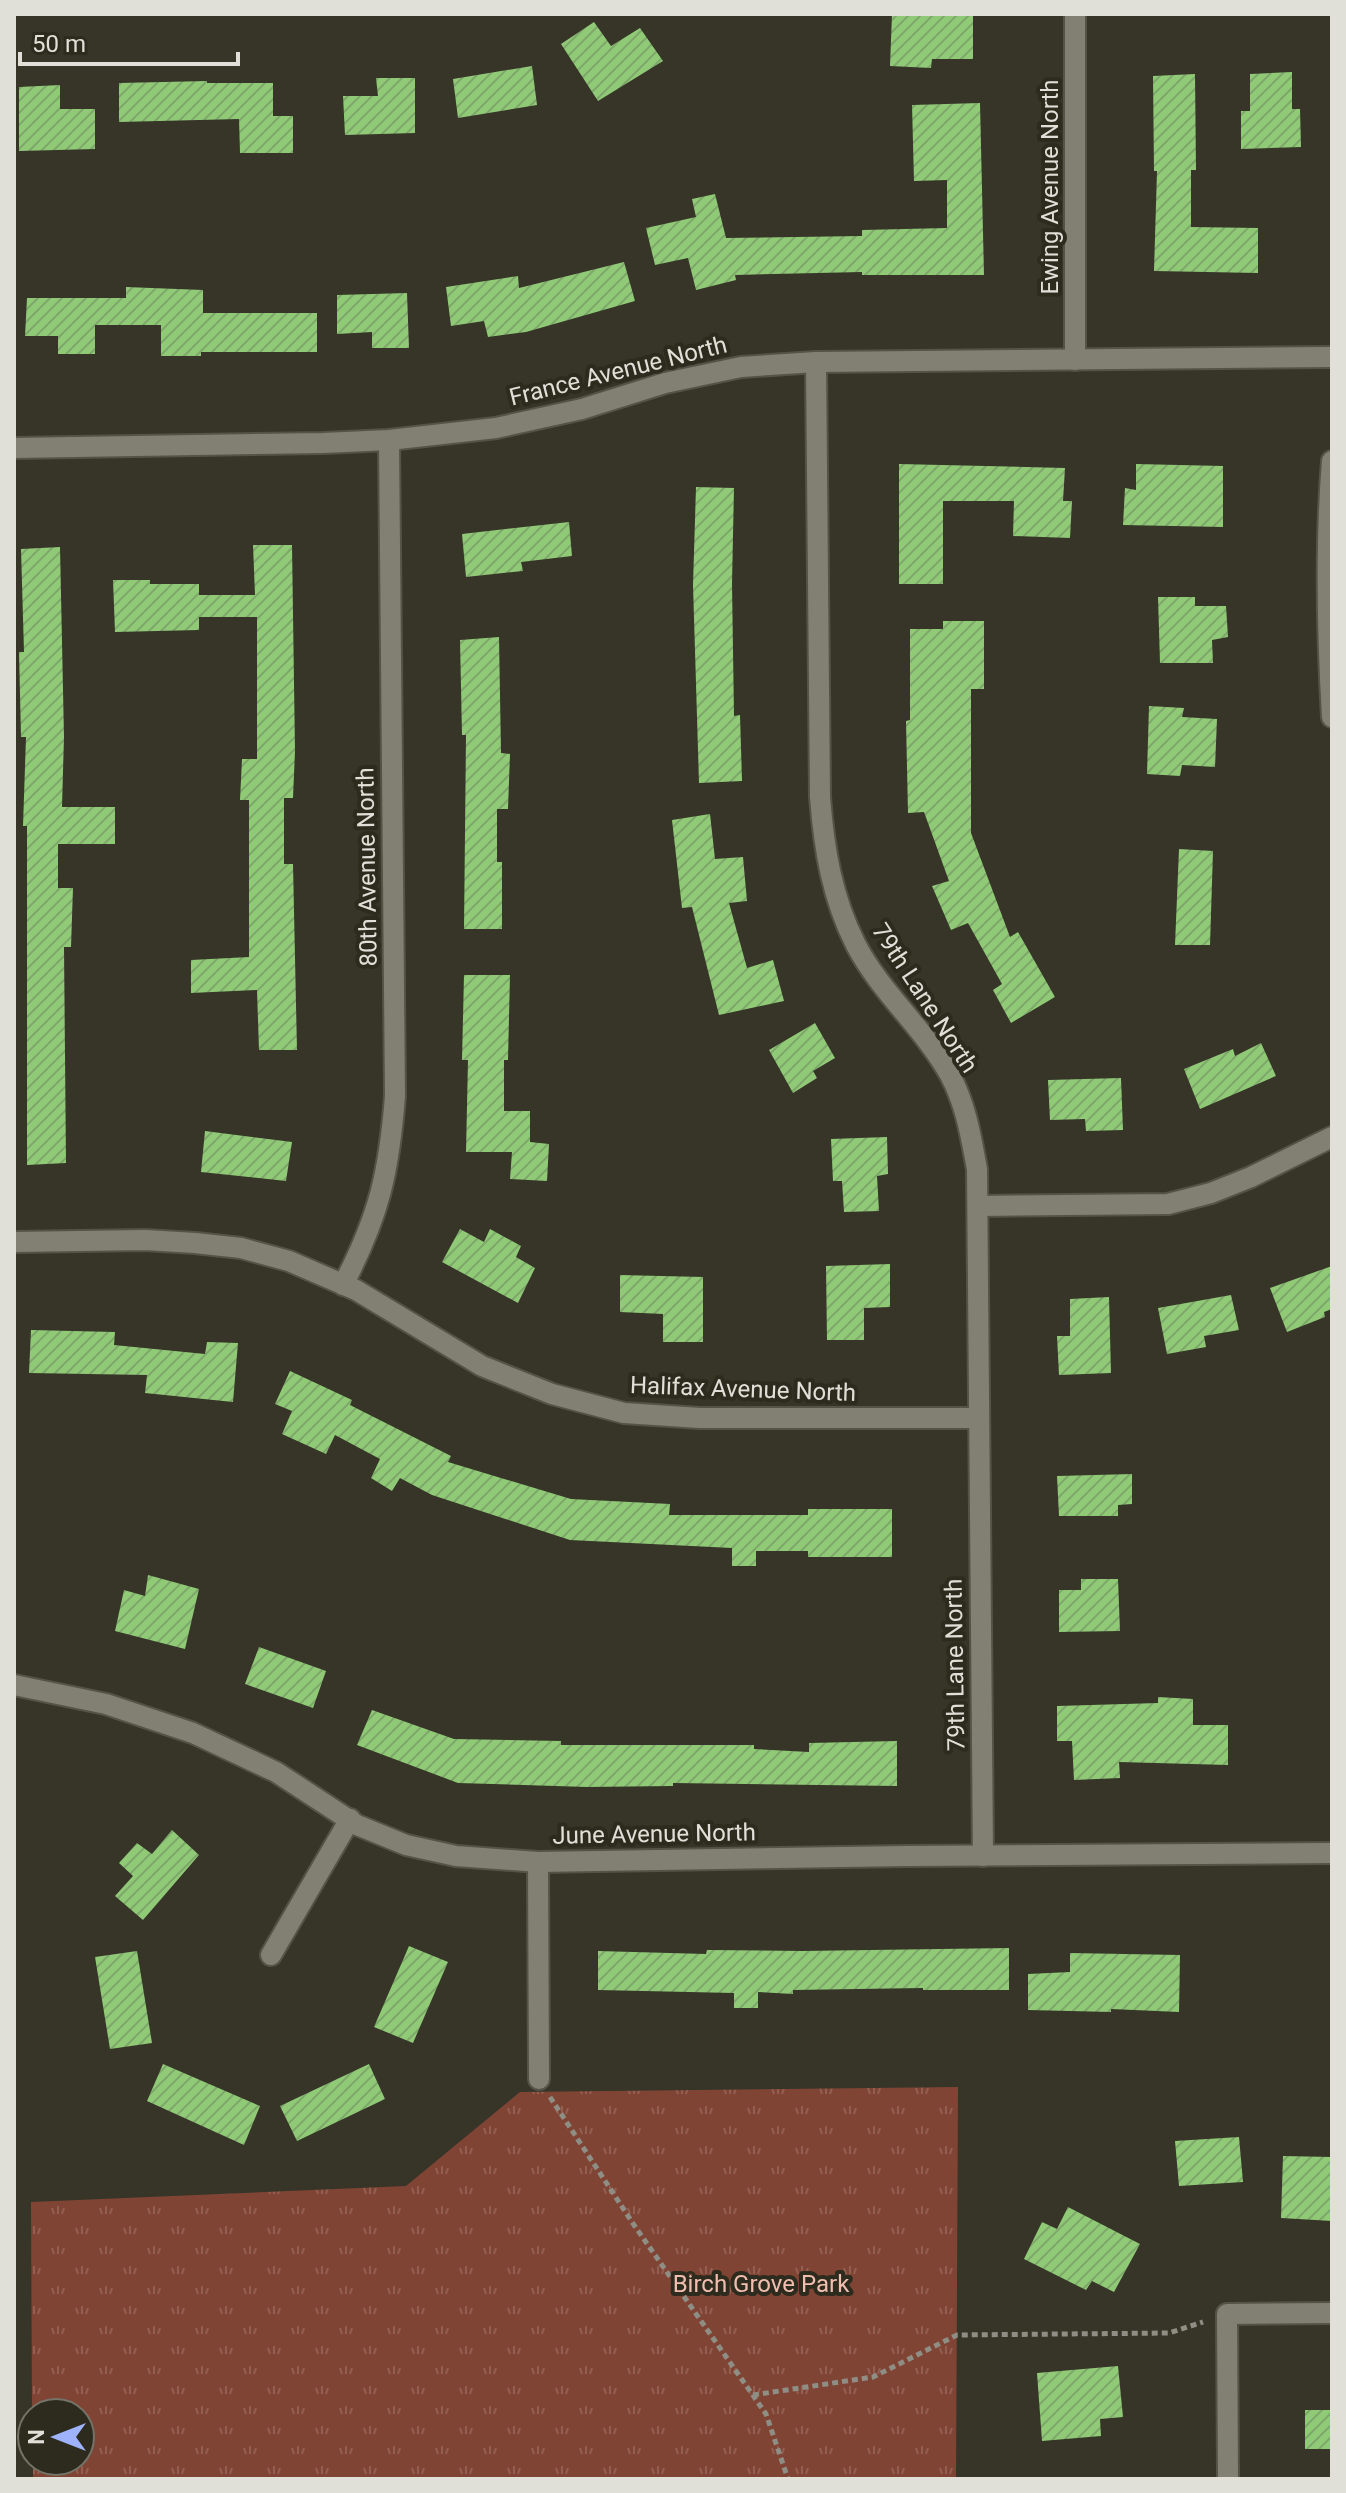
<svg xmlns="http://www.w3.org/2000/svg" width="1346" height="2493" font-family="Roboto,sans-serif">
  <defs>
    <pattern id="park-tufts" width="24" height="20" patternUnits="userSpaceOnUse" patternTransform="scale(2)"><rect width="24" height="20" fill="#804435"/><path d="M3 7l-1-3M5 7V3M7 7l1-3M15 17l-1-3M17 17v-4M19 17l1-3" fill="none" stroke="#925f52"/></pattern>
    <pattern id="building-hatch" width="6" height="6" patternUnits="userSpaceOnUse" patternTransform="scale(2)"><rect width="6" height="6" fill="#90ca77"/><path d="M-1 1l2-2M0 6l6-6M5 7l2-2" fill="none" stroke="#7da86a"/></pattern>
  </defs>
  <rect width="100%" height="100%" fill="#363528"/>
  <path fill="url(#park-tufts)" d="M 958,2087 L 956,2479 L 33,2479 L 33,2461 L 80,2461 L 80,2413 L 32,2413 L 31,2202 L 406,2186 L 520,2092 Z"/>
  <g fill="url(#building-hatch)">
    <path d="M 892,14 L 973,14 L 973,59 L 932,59 L 931,68 L 890,66 Z"/>
    <path d="M 594,22 L 611,46 L 640,28 L 663,61 L 598,101 L 561,44 Z"/>
    <path d="M 532,66 L 537,105 L 458,118 L 453,79 Z"/>
    <path d="M 1292,72 L 1292,109 L 1300,109 L 1301,147 L 1241,149 L 1241,111 L 1250,111 L 1250,74 Z"/>
    <path d="M 1195,74 L 1196,170 L 1191,170 L 1191,227 L 1258,228 L 1258,273 L 1154,271 L 1157,171 L 1154,171 L 1153,76 Z"/>
    <path d="M 376,78 L 415,78 L 415,133 L 345,135 L 343,96 L 378,96 Z"/>
    <path d="M 207,81 L 207,83 L 273,83 L 273,116 L 293,116 L 293,153 L 240,153 L 239,119 L 119,122 L 119,83 Z"/>
    <path d="M 60,85 L 60,109 L 95,109 L 95,149 L 19,151 L 19,87 Z"/>
    <path d="M 980,103 L 984,275 L 862,275 L 862,272 L 735,275 L 736,280 L 696,290 L 688,258 L 655,265 L 646,228 L 696,217 L 692,199 L 715,194 L 726,238 L 862,236 L 862,230 L 947,228 L 947,180 L 914,181 L 912,105 Z"/>
    <path d="M 624,262 L 635,301 L 526,332 L 488,337 L 484,321 L 451,326 L 446,287 L 518,276 L 519,288 Z"/>
    <path d="M 126,287 L 203,290 L 203,313 L 317,313 L 317,352 L 201,352 L 201,356 L 161,356 L 161,325 L 95,325 L 95,354 L 58,354 L 58,336 L 25,336 L 27,298 L 126,298 Z"/>
    <path d="M 407,293 L 409,348 L 372,348 L 372,332 L 337,334 L 337,295 Z"/>
    <path d="M 899,464 L 1065,468 L 1063,501 L 1072,501 L 1070,538 L 1013,536 L 1014,501 L 943,501 L 943,584 L 899,584 Z"/>
    <path d="M 1136,464 L 1223,466 L 1223,527 L 1123,525 L 1125,488 L 1136,490 Z"/>
    <path d="M 696,487 L 734,488 L 732,584 L 734,716 L 740,715 L 742,781 L 699,783 L 693,585 Z"/>
    <path d="M 569,522 L 572,556 L 521,562 L 523,571 L 466,577 L 462,534 Z"/>
    <path d="M 253,545 L 292,545 L 295,751 L 293,798 L 284,798 L 284,864 L 293,864 L 297,1050 L 259,1050 L 257,990 L 191,993 L 191,960 L 249,957 L 249,800 L 240,800 L 242,759 L 257,759 L 257,617 L 199,617 L 199,630 L 115,632 L 113,580 L 150,580 L 150,584 L 199,584 L 199,595 L 255,595 Z"/>
    <path d="M 60,547 L 64,737 L 62,807 L 115,807 L 115,844 L 58,844 L 58,888 L 73,888 L 71,947 L 64,947 L 66,1163 L 27,1165 L 27,826 L 23,826 L 26,737 L 21,737 L 19,652 L 24,652 L 21,549 Z"/>
    <path d="M 1158,597 L 1195,597 L 1195,606 L 1226,606 L 1228,637 L 1212,640 L 1213,663 L 1160,663 Z"/>
    <path d="M 943,621 L 984,621 L 984,689 L 971,689 L 971,833 L 1010,937 L 1018,932 L 1055,997 L 1011,1023 L 993,990 L 1002,984 L 968,923 L 951,930 L 932,886 L 949,881 L 924,812 L 908,813 L 906,721 L 910,720 L 910,629 L 943,629 Z"/>
    <path d="M 499,637 L 501,753 L 510,754 L 508,809 L 497,809 L 497,862 L 502,862 L 502,929 L 464,929 L 466,735 L 462,735 L 460,640 Z"/>
    <path d="M 1149,706 L 1184,708 L 1182,717 L 1217,719 L 1215,767 L 1182,765 L 1180,776 L 1147,774 Z"/>
    <path d="M 710,814 L 715,859 L 743,857 L 747,901 L 729,903 L 747,968 L 773,960 L 784,1001 L 719,1015 L 692,907 L 682,908 L 672,820 Z"/>
    <path d="M 1179,849 L 1213,851 L 1210,945 L 1175,945 Z"/>
    <path d="M 464,975 L 510,975 L 508,1060 L 504,1060 L 504,1111 L 530,1111 L 530,1142 L 549,1144 L 547,1181 L 510,1179 L 512,1152 L 466,1152 L 468,1060 L 462,1060 Z"/>
    <path d="M 815,1023 L 835,1058 L 813,1071 L 817,1078 L 793,1093 L 769,1050 Z"/>
    <path d="M 1261,1043 L 1276,1076 L 1200,1109 L 1184,1069 L 1233,1049 L 1235,1056 Z"/>
    <path d="M 1121,1078 L 1123,1130 L 1086,1131 L 1085,1119 L 1050,1120 L 1048,1080 Z"/>
    <path d="M 205,1131 L 292,1142 L 286,1181 L 201,1172 Z"/>
    <path d="M 887,1137 L 888,1174 L 877,1176 L 879,1211 L 844,1212 L 842,1181 L 833,1181 L 831,1139 Z"/>
    <path d="M 460,1229 L 484,1242 L 490,1229 L 521,1246 L 516,1257 L 535,1268 L 518,1303 L 442,1262 Z"/>
    <path d="M 890,1264 L 890,1307 L 864,1308 L 864,1340 L 827,1340 L 826,1266 Z"/>
    <path d="M 1332,1266 L 1332,1309 L 1324,1312 L 1325,1317 L 1287,1332 L 1270,1288 Z"/>
    <path d="M 620,1275 L 703,1277 L 703,1342 L 663,1342 L 663,1314 L 620,1312 Z"/>
    <path d="M 1231,1295 L 1239,1330 L 1204,1336 L 1206,1347 L 1167,1354 L 1158,1308 Z"/>
    <path d="M 1109,1297 L 1111,1373 L 1059,1375 L 1057,1336 L 1070,1336 L 1070,1299 Z"/>
    <path d="M 31,1330 L 115,1332 L 114,1345 L 205,1354 L 207,1342 L 238,1343 L 233,1402 L 145,1393 L 147,1375 L 29,1373 Z"/>
    <path d="M 290,1371 L 352,1400 L 350,1405 L 451,1456 L 448,1462 L 571,1499 L 670,1504 L 669,1515 L 808,1515 L 808,1509 L 892,1509 L 892,1557 L 808,1557 L 808,1551 L 756,1551 L 756,1566 L 732,1566 L 732,1548 L 570,1540 L 432,1495 L 400,1478 L 392,1491 L 371,1478 L 380,1459 L 335,1435 L 326,1454 L 282,1434 L 292,1411 L 275,1404 Z"/>
    <path d="M 1132,1474 L 1132,1504 L 1118,1505 L 1118,1516 L 1059,1516 L 1057,1476 Z"/>
    <path d="M 148,1575 L 199,1589 L 185,1649 L 115,1631 L 124,1590 L 145,1596 Z"/>
    <path d="M 1081,1579 L 1118,1579 L 1120,1631 L 1059,1632 L 1059,1590 L 1081,1590 Z"/>
    <path d="M 259,1647 L 326,1671 L 313,1708 L 245,1684 Z"/>
    <path d="M 1158,1697 L 1193,1699 L 1193,1725 L 1228,1725 L 1228,1765 L 1119,1762 L 1120,1778 L 1074,1780 L 1072,1741 L 1057,1741 L 1057,1706 L 1158,1703 Z"/>
    <path d="M 372,1710 L 454,1739 L 561,1741 L 561,1745 L 754,1745 L 754,1749 L 809,1752 L 809,1743 L 897,1741 L 897,1786 L 673,1783 L 673,1786 L 587,1787 L 458,1783 L 357,1745 Z"/>
    <path d="M 172,1830 L 199,1855 L 143,1920 L 115,1896 L 133,1876 L 119,1863 L 137,1843 L 152,1854 Z"/>
    <path d="M 409,1946 L 448,1962 L 413,2043 L 374,2027 Z"/>
    <path d="M 1009,1948 L 1009,1990 L 923,1990 L 923,1988 L 793,1990 L 793,1994 L 758,1992 L 758,2008 L 734,2008 L 734,1993 L 598,1990 L 598,1951 L 706,1954 L 707,1950 L 802,1951 Z"/>
    <path d="M 137,1951 L 152,2043 L 110,2049 L 95,1957 Z"/>
    <path d="M 1070,1953 L 1180,1955 L 1179,2012 L 1111,2009 L 1111,2012 L 1028,2010 L 1028,1974 L 1070,1972 Z"/>
    <path d="M 163,2064 L 260,2106 L 244,2145 L 147,2101 Z"/>
    <path d="M 369,2064 L 385,2099 L 297,2141 L 280,2106 Z"/>
    <path d="M 1239,2137 L 1243,2182 L 1179,2186 L 1175,2141 Z"/>
    <path d="M 1283,2156 L 1332,2157 L 1332,2221 L 1281,2218 Z"/>
    <path d="M 1068,2207 L 1140,2244 L 1114,2292 L 1092,2281 L 1086,2290 L 1024,2259 L 1042,2222 L 1057,2229 Z"/>
    <path d="M 1118,2366 L 1123,2417 L 1100,2419 L 1101,2436 L 1042,2441 L 1037,2373 Z"/>
    <rect x="1305" y="2410" width="27" height="39"/>
  </g>
  <g fill="none" stroke-linecap="round" stroke-linejoin="round">
    <defs>
      <g id="minor">
        <path d="M 1075,360 L 1075,14"/>
        <path d="M 816,362 L 820,797 C 824,849 832,898 856,945 C 881,993 924,1028 950,1075 C 966,1105 971,1137 977,1169 L 983,1856"/>
        <path d="M 14,448 L 323,443 L 389,440 L 496,428 L 582,409 L 665,383 L 741,367 L 816,362 L 1332,357"/>
        <path d="M 979,1206 L 1168,1204 L 1211,1193 L 1251,1177 L 1332,1137"/>
        <path d="M 14,1242 L 145,1240 L 195,1243 L 241,1248 L 289,1261 L 356,1290 L 482,1366 L 552,1394 L 624,1413 L 700,1418 L 979,1418"/>
        <path d="M 343,1285 C 379,1216 389,1173 395,1096 L 389,440"/>
        <path d="M 14,1685 L 106,1704 L 193,1733 L 276,1772 L 357,1825 L 406,1845 L 456,1856 L 538,1862 L 907,1856 L 1332,1853"/>
        <path d="M 538,1862 L 539,2079"/>
        <path d="M 271,1955 L 350,1819"/>
        <path d="M 1228,2479 L 1227,2314 L 1332,2313"/>
      </g>
      <path id="tertiary" d="M 1332,461 C 1325,547 1327,631 1332,717"/>
    </defs>
    <use href="#minor" stroke="#555348" stroke-width="24"/>
    <use href="#tertiary" stroke="#555348" stroke-width="24"/>
    <g stroke="#8f8e84" stroke-width="5" stroke-dasharray="6 4" stroke-linecap="butt">
      <path d="M 550,2097 L 634,2225 L 766,2414 L 788,2479"/>
      <path d="M 753,2395 L 873,2377 L 957,2335 L 1169,2333 L 1203,2322"/>
    </g>
    <use href="#minor" stroke="#828072" stroke-width="20"/>
    <use href="#tertiary" stroke="#828072" stroke-width="20"/>
  </g>
  <g text-anchor="middle" stroke-width="8" stroke-linejoin="round" paint-order="stroke">
    <g font-size="24" fill="#e1e0d8" stroke="#2c2b1e">
      <text transform="translate(1050 187) rotate(-90)" y="8">Ewing Avenue North</text>
      <text transform="translate(618 371) rotate(-14)" y="8">France Avenue North</text>
      <text transform="translate(367 867) rotate(-91)" y="8">80th Avenue North</text>
      <text transform="translate(925 998) rotate(57)" y="8">79th Lane North</text>
      <text transform="translate(743 1389) rotate(2)" y="8">Halifax Avenue North</text>
      <text transform="translate(955 1665) rotate(-91)" y="8">79th Lane North</text>
      <text transform="translate(654 1834) rotate(-1)" y="8">June Avenue North</text>
    </g>
    <g font-size="24" fill="#f0bdaf" stroke="#2c2b1e">
      <text x="761" y="2292">Birch Grove Park</text>
    </g>
  </g>
  <rect width="1346" height="2493" fill="none" stroke="#e1e0d8" stroke-width="32"/>
  <g transform="translate(56 2437) rotate(270)"><circle r="38" fill="#2c2b1e" stroke="#747368" stroke-width="2"/>
  <path d="M0-6L14 30L0 20L-14 30Z" fill="#9fb3fd"/>
  <text y="-12" font-size="22" font-weight="bold" text-anchor="middle" fill="#e1e0d8">N</text>
  </g>
  <path d="M20 52v12h218v-12" fill="none" stroke="#e1e0d8" stroke-width="4"/>
  <text x="32" y="52" font-size="24" fill="#e1e0d8" stroke="#2c2b1e" stroke-width="6" paint-order="stroke">50 m</text>
</svg>
